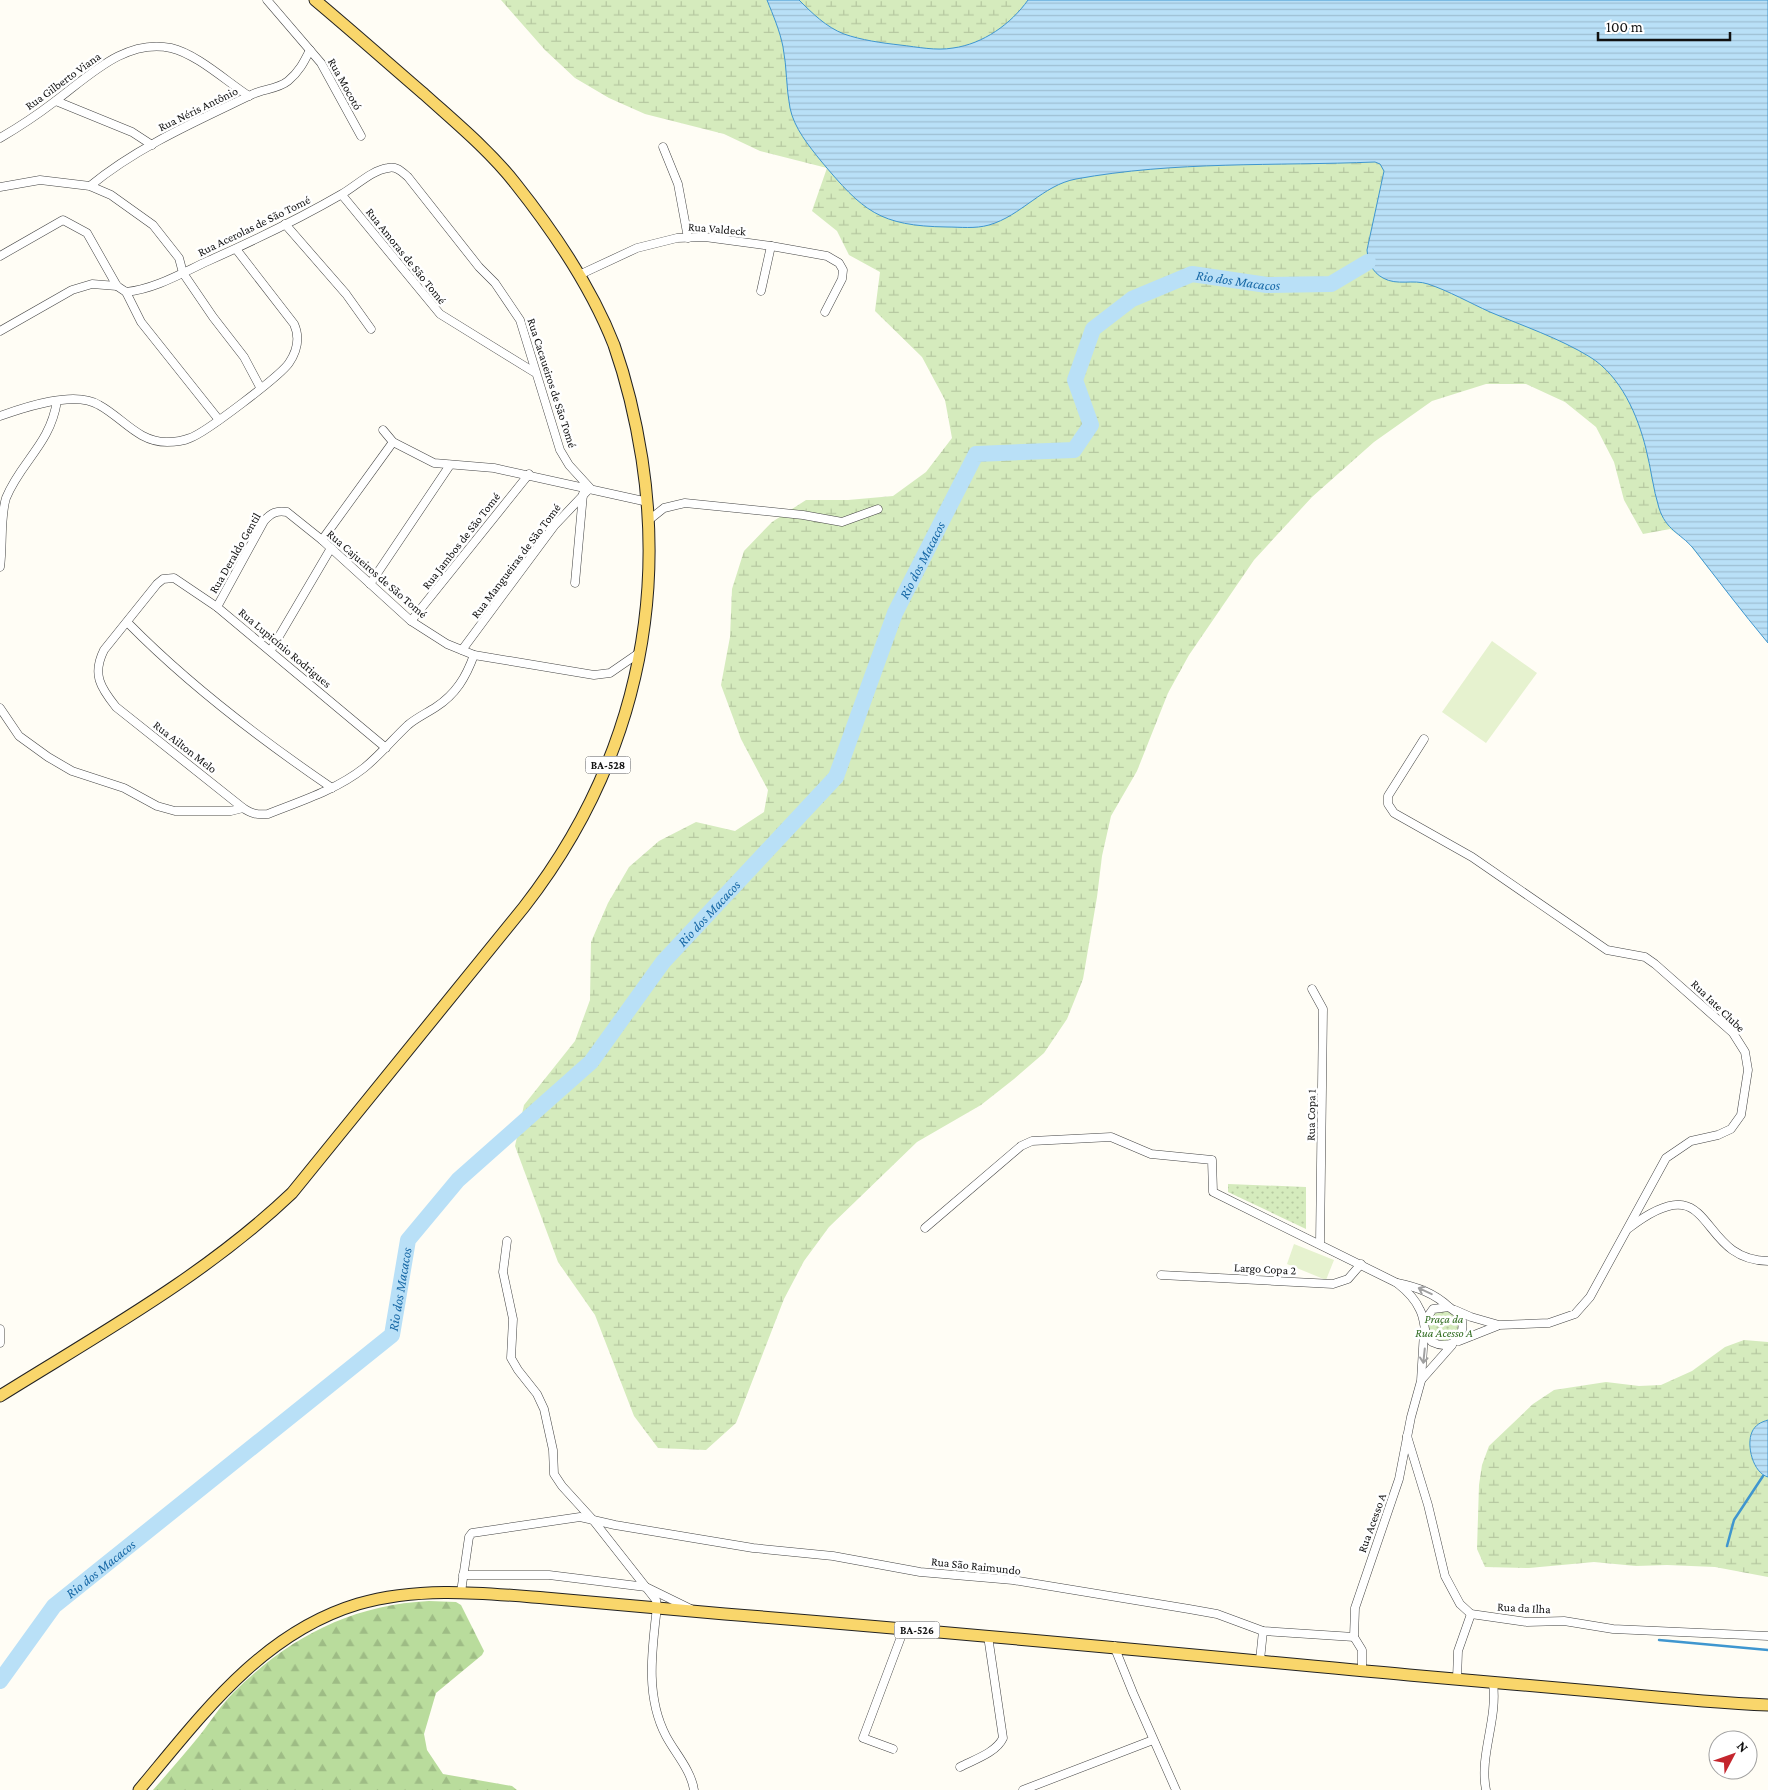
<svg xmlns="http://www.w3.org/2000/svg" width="1768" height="1790" font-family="'Crimson Pro',serif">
  <defs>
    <pattern id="green-dots" width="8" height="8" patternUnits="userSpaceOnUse" patternTransform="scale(1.25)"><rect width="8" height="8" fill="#d5ebbd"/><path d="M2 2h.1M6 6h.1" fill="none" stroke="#b6c8a1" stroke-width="1.8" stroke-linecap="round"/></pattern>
    <pattern id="forest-firs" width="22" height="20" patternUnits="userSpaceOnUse" patternTransform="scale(1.25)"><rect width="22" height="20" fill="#b9dc9c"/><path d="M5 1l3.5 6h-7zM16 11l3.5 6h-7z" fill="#9ebc85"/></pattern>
    <pattern id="wetland-marsh" width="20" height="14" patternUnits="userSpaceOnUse" patternTransform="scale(1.25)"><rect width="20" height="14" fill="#d5ebbd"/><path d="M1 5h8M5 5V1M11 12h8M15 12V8" fill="none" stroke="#b6c8a1"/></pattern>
    <pattern id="water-rules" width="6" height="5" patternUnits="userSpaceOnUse" patternTransform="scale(1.25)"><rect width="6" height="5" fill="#b9e0f7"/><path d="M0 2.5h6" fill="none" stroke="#9ebfd3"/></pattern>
  </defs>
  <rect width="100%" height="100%" fill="#fffdf5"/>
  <g fill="url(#green-dots)">
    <path d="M 1228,1184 L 1306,1187 L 1306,1229 L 1228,1192 Z"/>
    <circle cx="1443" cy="1326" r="16"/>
  </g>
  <path fill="url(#forest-firs)" d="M 429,1601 L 456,1602 L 461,1605 L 484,1651 L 482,1655 L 436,1693 L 424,1734 L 427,1750 L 443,1774 L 512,1786 L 517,1790 L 153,1790 C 169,1772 185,1753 200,1735 C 211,1721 221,1705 233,1693 C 288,1638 350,1605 429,1601 Z"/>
  <g fill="url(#wetland-marsh)">
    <path d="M 501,0 L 1421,0 L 1599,343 L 1768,643 L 1686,540 L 1670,529 L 1643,534 L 1624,500 L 1614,462 L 1596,427 L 1565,402 L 1526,384 L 1486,384 L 1432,401 L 1374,442 L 1312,497 L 1254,560 L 1189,655 L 1168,693 L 1137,771 L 1111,816 L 1102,856 L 1097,897 L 1083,979 L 1067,1019 L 1044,1053 L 1014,1079 L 981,1105 L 917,1142 L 829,1227 L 804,1261 L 784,1299 L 736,1423 L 706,1450 L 658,1448 L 634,1416 L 595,1315 L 558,1262 L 515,1146 L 524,1105 L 575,1041 L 590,1000 L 591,942 L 608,903 L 629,867 L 659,841 L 696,822 L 735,831 L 764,812 L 768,790 L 741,739 L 721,685 L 730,637 L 732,589 L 744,551 L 772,522 L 806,500 L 848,500 L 893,496 L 926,472 L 952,438 L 945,400 L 922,357 L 875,311 L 880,272 L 849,255 L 837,231 L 812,211 L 827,168 L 760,151 L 724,134 L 645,114 L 609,98 L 575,78 L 545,50 Z"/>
    <path d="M 1744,1340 L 1768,1342 L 1768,1577 L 1715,1567 L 1667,1565 L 1636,1566 L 1594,1562 L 1529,1568 L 1485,1567 L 1477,1549 L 1479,1485 L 1482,1465 L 1489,1446 L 1533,1404 L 1554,1390 L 1606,1382 L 1639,1386 L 1661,1385 L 1692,1371 L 1725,1347 Z"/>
  </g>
  <g fill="#e6f2cf">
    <path d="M 1492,641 L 1537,673 L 1486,743 L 1442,712 Z"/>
    <path d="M 1294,1244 L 1334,1260 L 1326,1280 L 1287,1264 Z"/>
  </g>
  <g fill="url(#water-rules)" stroke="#3f96cf">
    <path d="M 767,0 L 799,0 C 812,13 826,27 844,34 C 861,40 882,43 900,45 C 918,47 936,51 953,48 C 983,44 1011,24 1028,0 L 1768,0 L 1768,643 C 1742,612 1718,580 1693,548 C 1680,533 1666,530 1659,508 C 1653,489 1651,468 1646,449 C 1638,416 1621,376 1590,357 C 1559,338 1523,326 1490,312 C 1470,303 1449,291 1428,284 C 1413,279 1397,286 1383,278 C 1372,272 1368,262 1367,250 L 1384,171 L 1380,164 L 1375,162 C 1276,166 1174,161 1076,179 C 1043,185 1021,216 989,225 C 975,229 960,227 947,227 C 879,226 863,211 821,161 C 809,146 794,128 790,108 C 786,88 787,67 783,47 C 780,31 773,15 767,0 Z"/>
    <path d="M 1768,1420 L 1768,1477 C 1753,1473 1746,1445 1752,1432 C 1755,1425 1761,1422 1768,1420 Z"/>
  </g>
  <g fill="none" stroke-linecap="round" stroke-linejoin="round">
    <g stroke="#3f96cf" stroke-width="2.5">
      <path d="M 1727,1546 L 1734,1520 L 1763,1476"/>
      <path d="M 1659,1640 L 1768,1650"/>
    </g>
    <path stroke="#b9e0f7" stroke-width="16" id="s1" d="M 0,1681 L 54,1606 L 392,1335 L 408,1240 L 458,1180 L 591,1062 L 663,962 L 836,777 L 895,613 L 976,454 L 1074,450 L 1091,425 L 1075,380 L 1093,329 L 1132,299 L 1192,274 L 1267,285 L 1331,284 L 1368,262"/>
    <defs>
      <g id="minor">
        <path d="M 267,0 L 321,63 L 361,136"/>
        <path d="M 56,101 L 132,132 L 152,145"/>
        <path d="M 0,138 C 19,127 37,115 54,102 C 88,77 125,38 171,48 C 197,54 227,82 249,96"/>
        <path d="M 663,147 L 678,184 L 688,238"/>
        <path d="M 90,186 C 137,147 197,121 253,94 C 264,89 278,89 288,81 C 299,72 304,62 310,50"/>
        <path d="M 0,187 L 40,180 L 90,186 L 111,195 L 153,225 L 179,258 L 183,273 L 213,317 L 244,357 L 260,387"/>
        <path d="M 342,195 L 440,314 L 534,372"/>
        <path d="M 285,224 L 346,294 L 371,329"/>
        <path d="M 0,256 L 63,220 L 87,233 L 117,286 L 126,292 C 155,289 182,273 208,261 C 253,241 299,219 342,194 C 356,186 372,170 388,168 C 397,166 402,172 408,177 L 479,267 L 495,283 L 520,320 L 560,450 L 569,465 L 590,488 L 554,526 L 462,650"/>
        <path d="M 579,275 L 637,248 L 677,238 L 705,237 L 771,246 L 827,256 L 839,263 L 843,270 L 842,279 L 825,312"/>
        <path d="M 761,291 L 771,246"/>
        <path d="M 126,292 L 141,322 L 219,420"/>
        <path d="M 0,331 L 72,290 L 92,284 L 117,286"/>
        <path d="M 0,416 C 25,407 75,390 99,405 C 123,418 138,442 167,442 C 175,442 183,441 190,438 C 205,433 280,376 289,363 C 297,351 300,337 294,324 L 236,249"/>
        <path d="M 383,430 L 393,442 L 434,463 L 494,468 L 648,502"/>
        <path d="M 649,520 L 664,508 L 685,503 L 803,515 L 842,522 L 878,509"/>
        <path d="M 322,540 L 393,442"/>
        <path d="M 0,567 C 3,547 0,517 6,498 C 21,461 50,445 57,401"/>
        <path d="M 575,583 L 583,494"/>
        <path d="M 370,584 L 450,465"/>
        <path d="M 217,607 L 264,521 C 271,513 277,510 287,512 L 322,540 L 411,621 L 447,644 L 474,655 L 594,675 L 610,673 L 639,653"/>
        <path d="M 411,621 L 529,474"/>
        <path d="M 128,623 C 189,685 260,739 332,788"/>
        <path d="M 271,650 L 331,548"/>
        <path d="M 0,708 L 19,736 L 48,757 L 72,771 L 124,788 L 157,806 L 175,811 L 231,811 L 243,808"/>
        <path d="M 1424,739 L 1388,796 L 1388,804 L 1394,813 L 1472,857 L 1607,950 L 1645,957 L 1655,964 L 1733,1033 L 1745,1052 L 1748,1070 L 1741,1115 L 1731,1129 L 1718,1135 L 1691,1141 L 1666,1158 L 1590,1297 L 1575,1314 L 1549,1323 L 1499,1325 L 1471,1317 L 1455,1310"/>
        <path d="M 386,748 L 217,607 L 174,578 L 163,579 L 157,584 L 104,650 C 92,674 100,687 116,707 L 243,808 C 252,814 257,815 268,814 C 301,801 336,790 364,768 C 380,755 393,739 408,725 C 416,718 427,713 436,707 C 456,694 466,677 474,655"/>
        <path d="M 1312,989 L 1323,1009 L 1320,1244"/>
        <path d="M 925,1228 L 1021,1146 L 1032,1141 L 1111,1137 L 1151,1154 L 1212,1160 L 1213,1192 L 1397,1283 C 1406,1290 1415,1298 1420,1310 C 1426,1321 1422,1333 1432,1342 C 1452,1352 1469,1335 1460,1315 L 1449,1307 L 1433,1309 L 1424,1322"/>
        <path d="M 1629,1228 C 1717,1161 1694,1260 1768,1261"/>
        <path d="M 507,1241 L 503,1272 L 513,1319 L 511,1358 L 518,1370 L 537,1394 L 544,1409 L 553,1450 L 554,1474 L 562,1486 L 593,1520 L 656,1600 L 657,1607 C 652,1650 645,1696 666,1736 C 675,1753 691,1770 694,1790"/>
        <path d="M 1161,1275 L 1333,1284 L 1348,1279 L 1361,1264"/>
        <path d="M 1397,1283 C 1417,1287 1434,1293 1449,1307"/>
        <path d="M 0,1329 L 0,1343"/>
        <path d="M 1459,1341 L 1497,1326"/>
        <path d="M 1422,1379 L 1452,1345"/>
        <path d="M 1407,1436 L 1428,1505 L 1445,1576 L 1460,1604 L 1471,1614 L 1527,1622 L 1564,1621 L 1613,1629 L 1768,1636"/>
        <path d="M 463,1575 L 549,1575 L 646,1587 L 691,1609"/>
        <path d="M 461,1592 L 469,1537 L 472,1533 L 580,1517 L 615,1525 L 753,1548 L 833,1556 L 920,1572 L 1013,1580 L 1189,1609 L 1217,1614 L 1263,1631 L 1354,1637"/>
        <path d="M 1114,1646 L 1133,1693 L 1176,1790"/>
        <path d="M 1260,1660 L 1263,1631"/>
        <path d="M 1362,1671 L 1362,1650 L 1354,1637 L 1355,1608 L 1399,1479 L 1411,1417 L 1421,1381 L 1424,1332"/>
        <path d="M 1457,1679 L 1458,1651 L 1471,1614"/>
        <path d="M 893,1749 L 863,1738 L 904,1629"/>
        <path d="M 960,1767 C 973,1760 996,1753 1003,1738 L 988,1636"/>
        <path d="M 1023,1790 L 1153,1740"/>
        <path d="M 1486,1790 C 1479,1755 1498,1720 1493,1683"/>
      </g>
      <g id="primary">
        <path d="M 0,1396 C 101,1333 206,1275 292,1193 L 524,907 C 625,777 667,622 642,459 C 636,421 627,382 614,345 C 591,286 554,232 515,183 C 489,150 455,122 424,94 C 388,63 352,31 315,0"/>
        <path d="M 139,1790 C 201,1716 261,1633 358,1604 C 419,1586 483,1593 545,1598 C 605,1603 665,1609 725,1614 C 953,1632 1181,1654 1409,1675 C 1477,1681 1546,1687 1614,1693 C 1665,1698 1717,1703 1768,1705"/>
      </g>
    </defs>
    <use href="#minor" stroke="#444" stroke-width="9"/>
    <use href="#primary" stroke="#222" stroke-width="13"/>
    <use href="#minor" stroke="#fff" stroke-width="8"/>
    <use href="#primary" stroke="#f9d66b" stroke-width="11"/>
  </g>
  <defs><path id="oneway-shaft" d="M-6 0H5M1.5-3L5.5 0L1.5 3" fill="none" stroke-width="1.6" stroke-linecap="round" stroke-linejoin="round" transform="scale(1.25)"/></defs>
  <g stroke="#a0a0a0">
    <use href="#oneway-shaft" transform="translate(1425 1291) rotate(-155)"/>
    <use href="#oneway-shaft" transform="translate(1424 1356) rotate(96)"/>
  </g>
  <g text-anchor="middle" stroke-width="5" stroke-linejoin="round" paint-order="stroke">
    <g fill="#fff" stroke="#585858" stroke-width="1">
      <rect x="585.5" y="756.5" width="45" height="17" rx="4"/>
      <rect x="894.5" y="1621.5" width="45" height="17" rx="4"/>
    </g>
    <g font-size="11" font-weight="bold" fill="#111">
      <text x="608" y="769">BA-528</text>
      <text x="917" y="1634">BA-526</text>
    </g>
    <g font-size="12" fill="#111" stroke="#fff">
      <text transform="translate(63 81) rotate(-36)" y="4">Rua Gilberto Viana</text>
      <text transform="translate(345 84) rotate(61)" y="4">Rua Mocotó</text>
      <text transform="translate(198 109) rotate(-26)" y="4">Rua Néris Antônio</text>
      <text transform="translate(254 226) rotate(-26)" y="4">Rua Acerolas de São Tomé</text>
      <text transform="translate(717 229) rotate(5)" y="4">Rua Valdeck</text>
      <text transform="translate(406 256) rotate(51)" y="4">Rua Amoras de São Tomé</text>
      <text transform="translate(552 383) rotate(72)" y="4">Rua Cacaueiros de São Tomé</text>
      <text transform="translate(461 541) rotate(-52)" y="4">Rua Jambos de São Tomé</text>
      <text transform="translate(235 553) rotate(-60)" y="4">Rua Deraldo Gentil</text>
      <text transform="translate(516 561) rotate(-53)" y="4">Rua Mangueiras de São Tomé</text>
      <text transform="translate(377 574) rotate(41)" y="4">Rua Cajueiros de São Tomé</text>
      <text transform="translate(285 648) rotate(40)" y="4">Rua Lupicínio Rodrigues</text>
      <text transform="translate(185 747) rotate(38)" y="4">Rua Ailton Melo</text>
      <text transform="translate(1718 1006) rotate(44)" y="4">Rua Iate Clube</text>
      <text transform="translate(1311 1115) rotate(-89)" y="4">Rua Copa 1</text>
      <text transform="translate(1265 1269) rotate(3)" y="4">Largo Copa 2</text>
      <text transform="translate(1372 1523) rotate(-70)" y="4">Rua Acesso A</text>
      <text transform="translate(976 1566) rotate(6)" y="4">Rua São Raimundo</text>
      <text transform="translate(1524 1608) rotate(3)" y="4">Rua da Ilha</text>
    </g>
    <g font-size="12" font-style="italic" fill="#2f6b1f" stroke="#fff">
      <text x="1444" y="1323">Praça da<tspan x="1444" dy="14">Rua Acesso A</tspan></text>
    </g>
    <g font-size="14" font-style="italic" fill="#1768a6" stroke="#fff">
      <text dy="5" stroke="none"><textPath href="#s1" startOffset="1998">Rio dos Macacos</textPath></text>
      <text dy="5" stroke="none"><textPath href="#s1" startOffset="1488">Rio dos Macacos</textPath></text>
      <text dy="5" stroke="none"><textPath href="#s1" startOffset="1068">Rio dos Macacos</textPath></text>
      <text dy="5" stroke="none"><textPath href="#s1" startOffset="572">Rio dos Macacos</textPath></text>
      <text dy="5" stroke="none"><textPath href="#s1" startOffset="152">Rio dos Macacos</textPath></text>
    </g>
  </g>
  <g transform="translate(1733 1755) rotate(49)"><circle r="24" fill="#ffffff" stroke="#a0a0a0"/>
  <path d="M0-4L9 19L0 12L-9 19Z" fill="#c4262e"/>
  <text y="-8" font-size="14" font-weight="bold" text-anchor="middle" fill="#111111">N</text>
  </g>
  <path d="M1598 32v8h132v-8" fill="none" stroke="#111111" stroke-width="2.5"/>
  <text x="1606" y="32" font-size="15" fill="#111111" stroke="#ffffff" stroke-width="4" paint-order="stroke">100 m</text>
</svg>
